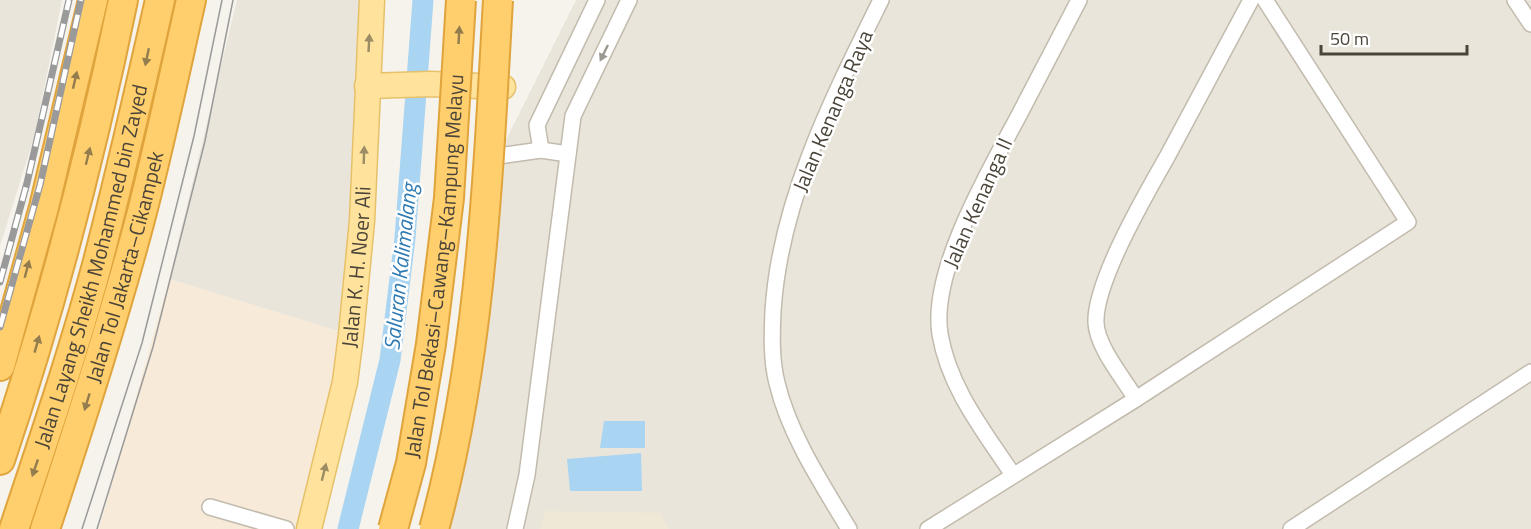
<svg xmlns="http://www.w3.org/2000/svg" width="1531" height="529" font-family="'Titillium Web',sans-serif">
  <rect width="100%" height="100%" fill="#f6f3ec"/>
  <g fill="#eae5da">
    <path d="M 0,0 L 62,0 L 34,137 L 0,246 Z"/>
    <path d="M 237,0 L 371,0 L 351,335 L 169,279 Z"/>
    <path d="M 576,0 L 1531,0 L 1531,529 L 442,529 L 498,156 Z"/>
  </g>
  <path fill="#f7ead8" d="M 169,279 L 351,335 L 299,529 L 99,529 Z"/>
  <path fill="#efe8d6" d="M 545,511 L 660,513 L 669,529 L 540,529 Z"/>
  <g fill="#a9d4f2">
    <path d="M 604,421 L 645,421 L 645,448 L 600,448 Z"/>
    <path d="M 641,453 L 642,491 L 570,491 L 567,459 Z"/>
  </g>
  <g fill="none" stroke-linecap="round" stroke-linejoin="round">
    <path stroke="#a9d4f2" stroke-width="21" d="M 348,529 L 390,360 L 405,238 L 423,0"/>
    <defs>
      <g id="street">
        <path d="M 1515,0 L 1531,24"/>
        <path d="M 541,150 L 537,125 L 597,0"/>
        <path d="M 498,156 L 541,150 L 568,154"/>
        <path d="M 1136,399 C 1124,379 1097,347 1096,323 C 1094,283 1146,194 1167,157 C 1195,104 1223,52 1251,0"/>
        <path d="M 1013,475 C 984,431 949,388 940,334 C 930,272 988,173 1018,117 C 1038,78 1059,39 1079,0"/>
        <path d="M 210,507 L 286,529"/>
        <path d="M 515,529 L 527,475 L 573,116 L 629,0"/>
        <path d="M 849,529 C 822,484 789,434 777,383 C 771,360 772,334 773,311 C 780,200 833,97 881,0"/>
        <path d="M 928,529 L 1136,399 L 1408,222 L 1265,0"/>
        <path d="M 1291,529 L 1531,372"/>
      </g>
      <g id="primary">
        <path d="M 367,86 L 431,84 L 503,87"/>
        <path id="s1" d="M 309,529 L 345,382 L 351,335 L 362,221 L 372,0"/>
      </g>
      <g id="highway">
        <path d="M 0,366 L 44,207 L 93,0"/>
        <path d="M 0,460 C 51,309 91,156 123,0"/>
        <path id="s2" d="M 14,529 C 43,442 73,354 97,265 C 120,177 140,89 160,0"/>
        <path id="s3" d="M 45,529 C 80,424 114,319 142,212 C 160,142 175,71 191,0"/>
      </g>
    </defs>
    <use href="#street" stroke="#c2bbae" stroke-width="18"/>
    <use href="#primary" stroke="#e6c16a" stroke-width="27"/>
    <use href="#highway" stroke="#e0a43c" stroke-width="32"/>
    <use href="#street" stroke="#fff" stroke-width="15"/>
    <use href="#primary" stroke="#ffe39c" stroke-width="24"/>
    <use href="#highway" stroke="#ffcf6e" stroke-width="28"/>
    <g stroke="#9a9a9a" stroke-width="1.5">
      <path d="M 82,529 L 142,343 L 194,136 L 222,0"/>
      <path d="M 97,529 L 153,347 L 205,141 L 233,0"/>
    </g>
    <defs>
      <g id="rail">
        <path d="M 0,282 L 27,183 L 69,0"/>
        <path d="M 0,327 L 40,185 L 81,0"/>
      </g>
    </defs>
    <use href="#rail" stroke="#9a9a9a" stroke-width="7"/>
    <use href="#rail" stroke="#fff" stroke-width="4.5" stroke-dasharray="14" stroke-linecap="butt"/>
    <defs>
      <g id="highway-bridge">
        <path id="s4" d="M 393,529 L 411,463 L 431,344 L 449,198 L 461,0"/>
        <path d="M 434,529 C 481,357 488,177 498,0"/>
      </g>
    </defs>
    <use href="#highway-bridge" stroke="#e0a43c" stroke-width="32" stroke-linecap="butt"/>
    <use href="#highway-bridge" stroke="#ffcf6e" stroke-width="28"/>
  </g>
  <defs><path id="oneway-solid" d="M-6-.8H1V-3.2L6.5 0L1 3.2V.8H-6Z" transform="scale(1.5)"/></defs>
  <g fill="#937c4e">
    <use href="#oneway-solid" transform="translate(459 35) rotate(-87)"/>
    <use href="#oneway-solid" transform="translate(147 57) rotate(102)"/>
    <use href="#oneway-solid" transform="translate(75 80) rotate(-77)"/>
    <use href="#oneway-solid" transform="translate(88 156) rotate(-76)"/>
    <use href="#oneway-solid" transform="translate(27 269) rotate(-75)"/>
    <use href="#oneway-solid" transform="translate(37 344) rotate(-74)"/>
    <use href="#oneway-solid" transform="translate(87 402) rotate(107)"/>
    <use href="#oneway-solid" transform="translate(35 468) rotate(109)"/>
  </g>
  <g fill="#9c8c66">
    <use href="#oneway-solid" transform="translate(369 43) rotate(-87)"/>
    <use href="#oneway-solid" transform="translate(364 155) rotate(-88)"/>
    <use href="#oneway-solid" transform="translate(324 472) rotate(-76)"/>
  </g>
  <use fill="#9c9892" href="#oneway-solid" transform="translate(604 53) rotate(116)"/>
  <g text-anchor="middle" stroke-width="5" stroke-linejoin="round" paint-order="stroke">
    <g font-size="21" fill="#4b4439" stroke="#fff">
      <text transform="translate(833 111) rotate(-67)" y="7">Jalan Kenanga Raya</text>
      <text transform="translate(978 203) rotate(-66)" y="7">Jalan Kenanga II</text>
      <text dy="7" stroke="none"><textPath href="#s2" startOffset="274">Jalan Layang Sheikh Mohammed bin Zayed</textPath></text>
      <text dy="7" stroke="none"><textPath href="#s3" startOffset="274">Jalan Tol Jakarta–Cikampek</textPath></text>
      <text dy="7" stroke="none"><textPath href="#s4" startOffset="267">Jalan Tol Bekasi–Cawang–Kampung Melayu</textPath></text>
      <text dy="7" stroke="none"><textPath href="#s1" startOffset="267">Jalan K. H. Noer Ali</textPath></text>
    </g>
    <g font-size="22" font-style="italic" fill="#2e7ab2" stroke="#fff">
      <text transform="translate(400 267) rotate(-84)" y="8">Saluran Kalimalang</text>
    </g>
  </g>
  <path d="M1321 45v9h146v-9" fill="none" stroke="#4b4439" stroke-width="3"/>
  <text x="1330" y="45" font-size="18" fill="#4b4439" stroke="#ffffff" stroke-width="4.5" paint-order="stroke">50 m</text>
</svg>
